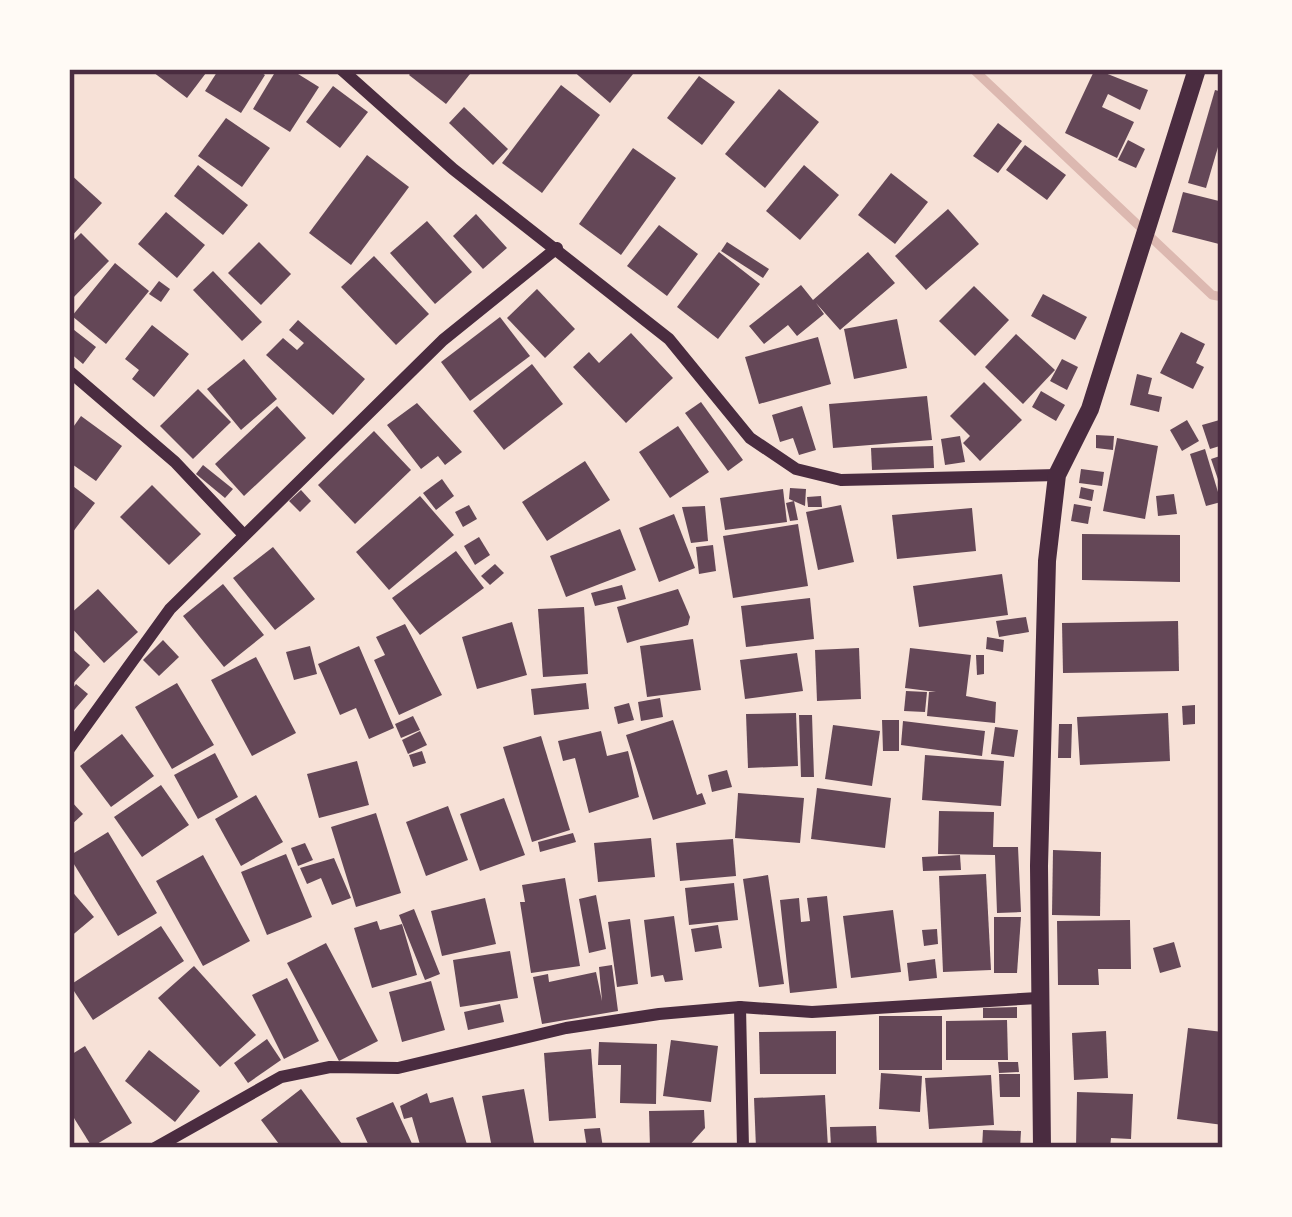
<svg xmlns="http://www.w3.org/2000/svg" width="1292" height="1217" font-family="Arial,sans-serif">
  <rect width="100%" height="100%" fill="#f7e1d7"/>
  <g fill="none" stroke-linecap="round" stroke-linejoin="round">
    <path stroke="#dcb8b0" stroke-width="9" d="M 973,69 L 1212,295 L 1223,297"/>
  </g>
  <g fill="#644757">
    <path d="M 149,69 L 209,69 L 187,98 Z"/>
    <path d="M 219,69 L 256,69 L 265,75 L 241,113 L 205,91 Z"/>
    <path d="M 277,69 L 290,69 L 319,87 L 290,132 L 253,109 Z"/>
    <path d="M 414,69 L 474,69 L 446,104 L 409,75 Z"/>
    <path d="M 571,69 L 627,69 L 633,74 L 610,103 Z"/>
    <path d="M 1095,69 L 1148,90 L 1140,110 L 1108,94 L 1102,107 L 1134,122 L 1117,158 L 1065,133 Z"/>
    <path d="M 699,76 L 735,102 L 702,145 L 667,118 Z"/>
    <path d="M 561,85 L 600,115 L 542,193 L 502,163 Z"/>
    <path d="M 333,86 L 368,112 L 340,148 L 306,122 Z"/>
    <path d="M 779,89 L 819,122 L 765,188 L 725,154 Z"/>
    <path d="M 1215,90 L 1223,92 L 1223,130 L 1206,188 L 1188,183 Z"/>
    <path d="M 464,107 L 508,149 L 493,165 L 449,123 Z"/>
    <path d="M 226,118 L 270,148 L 242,187 L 198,156 Z"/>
    <path d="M 998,123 L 1022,141 L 998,173 L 973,156 Z"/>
    <path d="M 1128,140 L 1145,149 L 1136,168 L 1118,160 Z"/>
    <path d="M 1025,145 L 1066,175 L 1047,200 L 1006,170 Z"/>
    <path d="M 633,148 L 676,178 L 621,255 L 579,224 Z"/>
    <path d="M 367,155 L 409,187 L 351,265 L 309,233 Z"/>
    <path d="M 198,165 L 248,205 L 223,235 L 174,196 Z"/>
    <path d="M 804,165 L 839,195 L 800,240 L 766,211 Z"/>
    <path d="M 69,173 L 102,203 L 69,239 Z"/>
    <path d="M 891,173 L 928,202 L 895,244 L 858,215 Z"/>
    <path d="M 1183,192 L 1223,202 L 1223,245 L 1172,232 Z"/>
    <path d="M 948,209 L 979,244 L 926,290 L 895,256 Z"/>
    <path d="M 166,212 L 205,245 L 177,278 L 138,244 Z"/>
    <path d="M 476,214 L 507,248 L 483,269 L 453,236 Z"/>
    <path d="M 427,221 L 472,272 L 435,304 L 390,253 Z"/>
    <path d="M 659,225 L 698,254 L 667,296 L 627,266 Z"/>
    <path d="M 81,233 L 109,261 L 69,302 L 69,245 Z"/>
    <path d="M 259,242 L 291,274 L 261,305 L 228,273 Z"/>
    <path d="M 727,242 L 769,269 L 763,278 L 721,251 Z"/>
    <path d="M 719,252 L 760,284 L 718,339 L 677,307 Z"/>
    <path d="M 868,252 L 895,283 L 840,330 L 816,303 L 824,314 L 797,336 L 788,325 L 764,344 L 749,326 L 801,285 L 813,300 Z"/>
    <path d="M 374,256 L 429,314 L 396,345 L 341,287 Z"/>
    <path d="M 115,263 L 149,291 L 106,344 L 72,316 Z"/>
    <path d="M 213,271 L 262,322 L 242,341 L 193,290 Z"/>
    <path d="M 159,281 L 170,289 L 161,302 L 149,294 Z"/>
    <path d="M 974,286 L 1009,320 L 975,356 L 939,321 Z"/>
    <path d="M 537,289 L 575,329 L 545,358 L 507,318 Z"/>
    <path d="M 1043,294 L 1087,317 L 1075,340 L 1031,316 Z"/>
    <path d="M 500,317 L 530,356 L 470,401 L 441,362 Z"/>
    <path d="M 897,319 L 907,368 L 854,379 L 844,329 Z"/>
    <path d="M 298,320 L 365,379 L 333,415 L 266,355 L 283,338 L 297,350 L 304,343 L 289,330 Z"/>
    <path d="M 152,325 L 189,354 L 154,397 L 132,379 L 139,370 L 125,359 Z"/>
    <path d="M 69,326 L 96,347 L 83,364 L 69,352 Z"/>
    <path d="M 1181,332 L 1205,344 L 1196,363 L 1204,367 L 1193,389 L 1160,373 Z"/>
    <path d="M 631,333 L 673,378 L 626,423 L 573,367 L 589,352 L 599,363 Z"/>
    <path d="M 1016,334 L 1055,370 L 1023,404 L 985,367 Z"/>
    <path d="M 818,337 L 831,384 L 759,404 L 745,357 Z"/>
    <path d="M 244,359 L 277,399 L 241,430 L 207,389 Z"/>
    <path d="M 1062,359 L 1078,367 L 1067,390 L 1050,381 Z"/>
    <path d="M 532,364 L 563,404 L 504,450 L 473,411 Z"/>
    <path d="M 1137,374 L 1152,378 L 1148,394 L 1162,397 L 1159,412 L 1130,405 Z"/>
    <path d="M 984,382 L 1022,420 L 980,461 L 963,443 L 970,436 L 950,416 Z"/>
    <path d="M 198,389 L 231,422 L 193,459 L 160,426 Z"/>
    <path d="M 1041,391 L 1065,405 L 1056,421 L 1032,407 Z"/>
    <path d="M 927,396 L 932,440 L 833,448 L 829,404 Z"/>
    <path d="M 701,402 L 743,460 L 728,471 L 685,413 Z"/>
    <path d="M 417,403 L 462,452 L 445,465 L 438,456 L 421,469 L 387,425 Z"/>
    <path d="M 277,406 L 306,438 L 244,496 L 215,464 Z"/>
    <path d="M 802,406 L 816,450 L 799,455 L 793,438 L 780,442 L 772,415 Z"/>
    <path d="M 81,416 L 122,446 L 96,481 L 69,462 L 69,433 Z"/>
    <path d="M 1223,419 L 1223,445 L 1210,449 L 1202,425 Z"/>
    <path d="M 1187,420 L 1199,441 L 1182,451 L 1170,430 Z"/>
    <path d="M 678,426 L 709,472 L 670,498 L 639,452 Z"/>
    <path d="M 374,431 L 411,470 L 355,524 L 318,485 Z"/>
    <path d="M 1096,435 L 1114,436 L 1113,450 L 1096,448 Z"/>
    <path d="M 960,436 L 965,462 L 945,465 L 941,439 Z"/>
    <path d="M 1117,438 L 1158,446 L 1145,519 L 1103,511 Z"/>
    <path d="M 933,446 L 934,468 L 872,470 L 871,448 Z"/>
    <path d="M 1205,449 L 1221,502 L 1206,506 L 1190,454 Z"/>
    <path d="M 1223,455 L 1223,490 L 1222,491 L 1211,459 Z"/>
    <path d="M 585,461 L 610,500 L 547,541 L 522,502 Z"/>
    <path d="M 203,465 L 233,489 L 225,498 L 196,474 Z"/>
    <path d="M 1081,469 L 1104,472 L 1102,486 L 1079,483 Z"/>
    <path d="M 442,479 L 454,496 L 436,510 L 423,493 Z"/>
    <path d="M 69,483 L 95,503 L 69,537 Z"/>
    <path d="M 152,485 L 201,534 L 169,565 L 120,517 Z"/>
    <path d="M 1081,487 L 1094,490 L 1092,501 L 1079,498 Z"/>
    <path d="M 790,488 L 806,489 L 805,506 L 789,499 Z"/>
    <path d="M 783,489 L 787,522 L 725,530 L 720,498 Z"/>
    <path d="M 301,490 L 311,501 L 300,512 L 289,501 Z"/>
    <path d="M 1174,494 L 1177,514 L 1158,516 L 1156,496 Z"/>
    <path d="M 420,496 L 454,535 L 389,590 L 356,552 Z"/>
    <path d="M 821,496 L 822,507 L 808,507 L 807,497 Z"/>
    <path d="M 794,501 L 798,520 L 790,521 L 786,503 Z"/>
    <path d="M 1074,504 L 1091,507 L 1088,524 L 1071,521 Z"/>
    <path d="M 469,505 L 477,519 L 463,527 L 455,512 Z"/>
    <path d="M 841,505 L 854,562 L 818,570 L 806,512 Z"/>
    <path d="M 705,506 L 708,541 L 691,543 L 682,507 Z"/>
    <path d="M 972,508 L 976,551 L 897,559 L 892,515 Z"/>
    <path d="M 674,514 L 695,568 L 659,582 L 639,528 Z"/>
    <path d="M 798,524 L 808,586 L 733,598 L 723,536 Z"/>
    <path d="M 620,529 L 636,570 L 566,597 L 550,556 Z"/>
    <path d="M 1082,534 L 1180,535 L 1180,582 L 1082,580 Z"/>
    <path d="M 479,537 L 490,555 L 475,565 L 464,546 Z"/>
    <path d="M 713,545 L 716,571 L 699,574 L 696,547 Z"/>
    <path d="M 273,547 L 315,599 L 275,630 L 233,578 Z"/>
    <path d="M 456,551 L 484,588 L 420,635 L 392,598 Z"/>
    <path d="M 495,564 L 504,573 L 490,585 L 481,576 Z"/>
    <path d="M 1002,574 L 1008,615 L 919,627 L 913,586 Z"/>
    <path d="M 223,584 L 264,635 L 224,667 L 183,616 Z"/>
    <path d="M 622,585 L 626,599 L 595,606 L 591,593 Z"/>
    <path d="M 98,589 L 138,632 L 104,663 L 69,625 L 69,615 Z"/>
    <path d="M 678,589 L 690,617 L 688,625 L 627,643 L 617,607 Z"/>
    <path d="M 810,598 L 814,639 L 746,647 L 741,606 Z"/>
    <path d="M 584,607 L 588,674 L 543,677 L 538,609 Z"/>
    <path d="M 1026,617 L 1029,632 L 999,637 L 996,621 Z"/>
    <path d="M 1178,621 L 1179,671 L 1063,673 L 1062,623 Z"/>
    <path d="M 512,622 L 527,675 L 477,689 L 462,637 Z"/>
    <path d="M 405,624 L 442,695 L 399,715 L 374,660 L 385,655 L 376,637 Z"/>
    <path d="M 987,637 L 1004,640 L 1003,652 L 986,649 Z"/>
    <path d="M 693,639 L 701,690 L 647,697 L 640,646 Z"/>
    <path d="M 163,640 L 179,657 L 159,676 L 143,660 Z"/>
    <path d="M 69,646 L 90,665 L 69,688 Z"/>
    <path d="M 310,646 L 317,674 L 294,680 L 286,652 Z"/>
    <path d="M 359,646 L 394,728 L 369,739 L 356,708 L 340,715 L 318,664 Z"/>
    <path d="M 859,648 L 861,699 L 817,701 L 815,650 Z"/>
    <path d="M 910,648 L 971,655 L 966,696 L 996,702 L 995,723 L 927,716 L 929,692 L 936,692 L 905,688 Z"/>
    <path d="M 797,653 L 803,691 L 745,699 L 740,660 Z"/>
    <path d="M 976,655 L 984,655 L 984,674 L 977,675 Z"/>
    <path d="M 256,657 L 296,733 L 252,756 L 211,680 Z"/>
    <path d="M 177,683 L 214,745 L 172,769 L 135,707 Z"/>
    <path d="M 586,683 L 589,709 L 534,715 L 531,689 Z"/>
    <path d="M 76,684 L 88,694 L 69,716 L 69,693 Z"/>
    <path d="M 906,691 L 927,692 L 925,712 L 904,711 Z"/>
    <path d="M 660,698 L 663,717 L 641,721 L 638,702 Z"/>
    <path d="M 629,703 L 634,720 L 618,724 L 614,707 Z"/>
    <path d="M 1195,705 L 1195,724 L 1183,725 L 1182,706 Z"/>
    <path d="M 796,713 L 798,766 L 748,768 L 746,714 Z"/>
    <path d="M 1168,713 L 1170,761 L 1080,765 L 1077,717 Z"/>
    <path d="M 799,715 L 812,715 L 814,777 L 801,777 Z"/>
    <path d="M 413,716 L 420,730 L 401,738 L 395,724 Z"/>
    <path d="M 673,720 L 697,795 L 702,793 L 706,804 L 653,820 L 626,735 Z"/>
    <path d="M 882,720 L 899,720 L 899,751 L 883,751 Z"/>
    <path d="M 903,721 L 985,731 L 982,756 L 901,745 Z"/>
    <path d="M 1059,724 L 1072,724 L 1071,758 L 1058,758 Z"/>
    <path d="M 833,725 L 880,731 L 872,786 L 825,779 Z"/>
    <path d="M 995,727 L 1018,730 L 1014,757 L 991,754 Z"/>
    <path d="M 420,731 L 427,745 L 408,754 L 402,740 Z"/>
    <path d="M 601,731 L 607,756 L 628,751 L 639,797 L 589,813 L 575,758 L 563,761 L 558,741 Z"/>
    <path d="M 122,734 L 154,776 L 111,807 L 80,766 Z"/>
    <path d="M 541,736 L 570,830 L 532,842 L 503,747 Z"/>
    <path d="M 422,751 L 426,763 L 413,767 L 409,755 Z"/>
    <path d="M 215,753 L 238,797 L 198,819 L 174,775 Z"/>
    <path d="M 925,755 L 1004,761 L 1001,806 L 922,800 Z"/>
    <path d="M 357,761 L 369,805 L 319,818 L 307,774 Z"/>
    <path d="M 727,770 L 732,787 L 712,792 L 708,775 Z"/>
    <path d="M 161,785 L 189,825 L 142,857 L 114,817 Z"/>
    <path d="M 817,788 L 891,798 L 885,848 L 811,839 Z"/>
    <path d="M 738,793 L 804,798 L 800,843 L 735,838 Z"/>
    <path d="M 256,795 L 283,842 L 241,866 L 215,819 Z"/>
    <path d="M 504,798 L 525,855 L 480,871 L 460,814 Z"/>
    <path d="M 69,799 L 83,814 L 69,827 Z"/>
    <path d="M 448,806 L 468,860 L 426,876 L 406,822 Z"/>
    <path d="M 939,811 L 994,812 L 993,847 L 1018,847 L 1021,912 L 997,913 L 995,855 L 938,854 Z"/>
    <path d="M 376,813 L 401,893 L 356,907 L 331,827 Z"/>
    <path d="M 108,832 L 157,913 L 118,936 L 69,856 Z"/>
    <path d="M 573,833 L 576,842 L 540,852 L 538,842 Z"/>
    <path d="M 651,838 L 655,877 L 598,882 L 594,843 Z"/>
    <path d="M 733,839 L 736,876 L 680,881 L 676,843 Z"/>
    <path d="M 305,843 L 313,860 L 298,866 L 291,848 Z"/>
    <path d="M 1053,850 L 1101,852 L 1100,916 L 1052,915 Z"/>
    <path d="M 286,854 L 312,917 L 267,935 L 241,872 Z"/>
    <path d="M 203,855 L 250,941 L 203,966 L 156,881 Z"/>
    <path d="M 960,855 L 961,870 L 923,871 L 922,857 Z"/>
    <path d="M 334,858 L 351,898 L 332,905 L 321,878 L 307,884 L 300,868 Z"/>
    <path d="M 986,874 L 991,970 L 943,972 L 939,876 Z"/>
    <path d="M 768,875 L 784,984 L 759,987 L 743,879 Z"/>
    <path d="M 565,878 L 580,966 L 531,973 L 520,902 L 525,902 L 522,885 Z"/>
    <path d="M 734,883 L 738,920 L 689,925 L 685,888 Z"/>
    <path d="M 69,888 L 94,917 L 69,938 Z"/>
    <path d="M 596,895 L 606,949 L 589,953 L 579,899 Z"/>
    <path d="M 827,896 L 837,988 L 790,993 L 780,900 L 799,898 L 801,922 L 810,921 L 807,898 Z"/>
    <path d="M 485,898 L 496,944 L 442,956 L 431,911 Z"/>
    <path d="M 414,909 L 440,974 L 425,980 L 399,915 Z"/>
    <path d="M 893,910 L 901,972 L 851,978 L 843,916 Z"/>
    <path d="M 674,916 L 683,980 L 665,982 L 663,975 L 651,977 L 644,920 Z"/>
    <path d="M 994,917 L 1021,917 L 1017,973 L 994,973 Z"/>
    <path d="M 630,919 L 638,984 L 617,987 L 608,922 Z"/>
    <path d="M 1130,920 L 1131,969 L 1098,969 L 1099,985 L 1058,985 L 1057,921 Z"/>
    <path d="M 377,921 L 380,930 L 402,924 L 417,975 L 372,988 L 354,928 Z"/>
    <path d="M 718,925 L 722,948 L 695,952 L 691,929 Z"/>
    <path d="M 161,926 L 184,961 L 93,1020 L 70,985 Z"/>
    <path d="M 937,929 L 938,944 L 924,946 L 922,930 Z"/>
    <path d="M 1174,942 L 1181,967 L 1160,973 L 1153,948 Z"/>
    <path d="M 326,943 L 378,1041 L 339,1061 L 287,963 Z"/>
    <path d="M 510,951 L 518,998 L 460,1007 L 453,960 Z"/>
    <path d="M 935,959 L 937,978 L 909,981 L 907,963 Z"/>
    <path d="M 612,965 L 618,1011 L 542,1024 L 533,977 L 548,974 L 549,982 L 596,972 L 602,1001 L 599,967 Z"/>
    <path d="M 194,966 L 256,1035 L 220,1067 L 158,998 Z"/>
    <path d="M 287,978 L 319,1041 L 284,1059 L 252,995 Z"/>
    <path d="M 431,981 L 445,1030 L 402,1042 L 389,992 Z"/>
    <path d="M 500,1004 L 504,1022 L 468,1030 L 464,1012 Z"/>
    <path d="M 1017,1007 L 1017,1018 L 983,1018 L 983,1008 Z"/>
    <rect x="879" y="1016" width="63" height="54"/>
    <path d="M 1007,1020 L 1008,1060 L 946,1060 L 946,1021 Z"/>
    <path d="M 1188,1028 L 1223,1032 L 1223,1125 L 1177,1119 Z"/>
    <path d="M 836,1031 L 836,1074 L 760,1074 L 759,1032 Z"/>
    <path d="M 1106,1031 L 1108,1078 L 1074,1080 L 1072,1033 Z"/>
    <path d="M 267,1039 L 281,1060 L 248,1083 L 234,1063 Z"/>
    <path d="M 671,1040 L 718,1046 L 711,1102 L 663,1096 Z"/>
    <path d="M 599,1042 L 657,1044 L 656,1104 L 620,1103 L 621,1065 L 598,1065 Z"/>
    <path d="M 85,1046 L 132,1123 L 92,1147 L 69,1110 L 69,1056 Z"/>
    <path d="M 591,1049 L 596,1118 L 549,1121 L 544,1053 Z"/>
    <path d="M 149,1050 L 200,1091 L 175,1122 L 125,1081 Z"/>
    <path d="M 998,1062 L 1018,1062 L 1019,1072 L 999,1073 Z"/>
    <path d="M 881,1073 L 922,1076 L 920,1112 L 879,1109 Z"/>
    <path d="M 999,1074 L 1020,1074 L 1020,1097 L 1000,1097 Z"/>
    <path d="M 991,1075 L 994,1125 L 929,1129 L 925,1078 Z"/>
    <path d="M 301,1089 L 345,1148 L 282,1148 L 261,1120 Z"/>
    <path d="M 524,1089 L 535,1148 L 492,1148 L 482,1096 Z"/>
    <path d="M 1077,1092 L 1133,1094 L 1131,1139 L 1111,1138 L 1110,1148 L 1076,1148 Z"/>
    <path d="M 427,1093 L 430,1103 L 453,1097 L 468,1148 L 421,1148 L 412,1117 L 404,1119 L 400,1106 Z"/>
    <path d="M 825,1095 L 828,1148 L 756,1148 L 754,1098 Z"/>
    <path d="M 393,1102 L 414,1148 L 370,1148 L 356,1118 Z"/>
    <path d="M 704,1110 L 705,1128 L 687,1148 L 650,1148 L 649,1111 Z"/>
    <path d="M 876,1126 L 877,1146 L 831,1147 L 830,1127 Z"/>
    <path d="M 600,1128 L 603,1148 L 587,1148 L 584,1129 Z"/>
    <path d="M 983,1130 L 1021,1131 L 1020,1148 L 982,1148 Z"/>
  </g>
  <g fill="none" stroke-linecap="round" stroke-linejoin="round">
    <g stroke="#4a2c40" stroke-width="12">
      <path d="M 341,69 L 453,169 L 669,339 L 750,438 L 796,469 L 841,480 L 1057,475"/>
      <path d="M 69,371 L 175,462 L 243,534"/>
      <path d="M 69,749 L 170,609 L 443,340 L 557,248"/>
      <path d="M 740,1007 L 743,1148"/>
      <path d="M 155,1148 L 281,1077 L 330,1067 L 398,1068 L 566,1028 L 659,1014 L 740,1007 L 812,1012 L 1038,998"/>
    </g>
    <path stroke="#4a2c40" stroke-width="18" d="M 1042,1148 L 1039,866 L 1047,561 L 1057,475 L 1090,409 L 1197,69"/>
  </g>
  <rect width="1292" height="1217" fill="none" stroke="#fffaf5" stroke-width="144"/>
  <rect x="72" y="72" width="1148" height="1073" fill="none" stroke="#4a2c40" stroke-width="4.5"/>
</svg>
